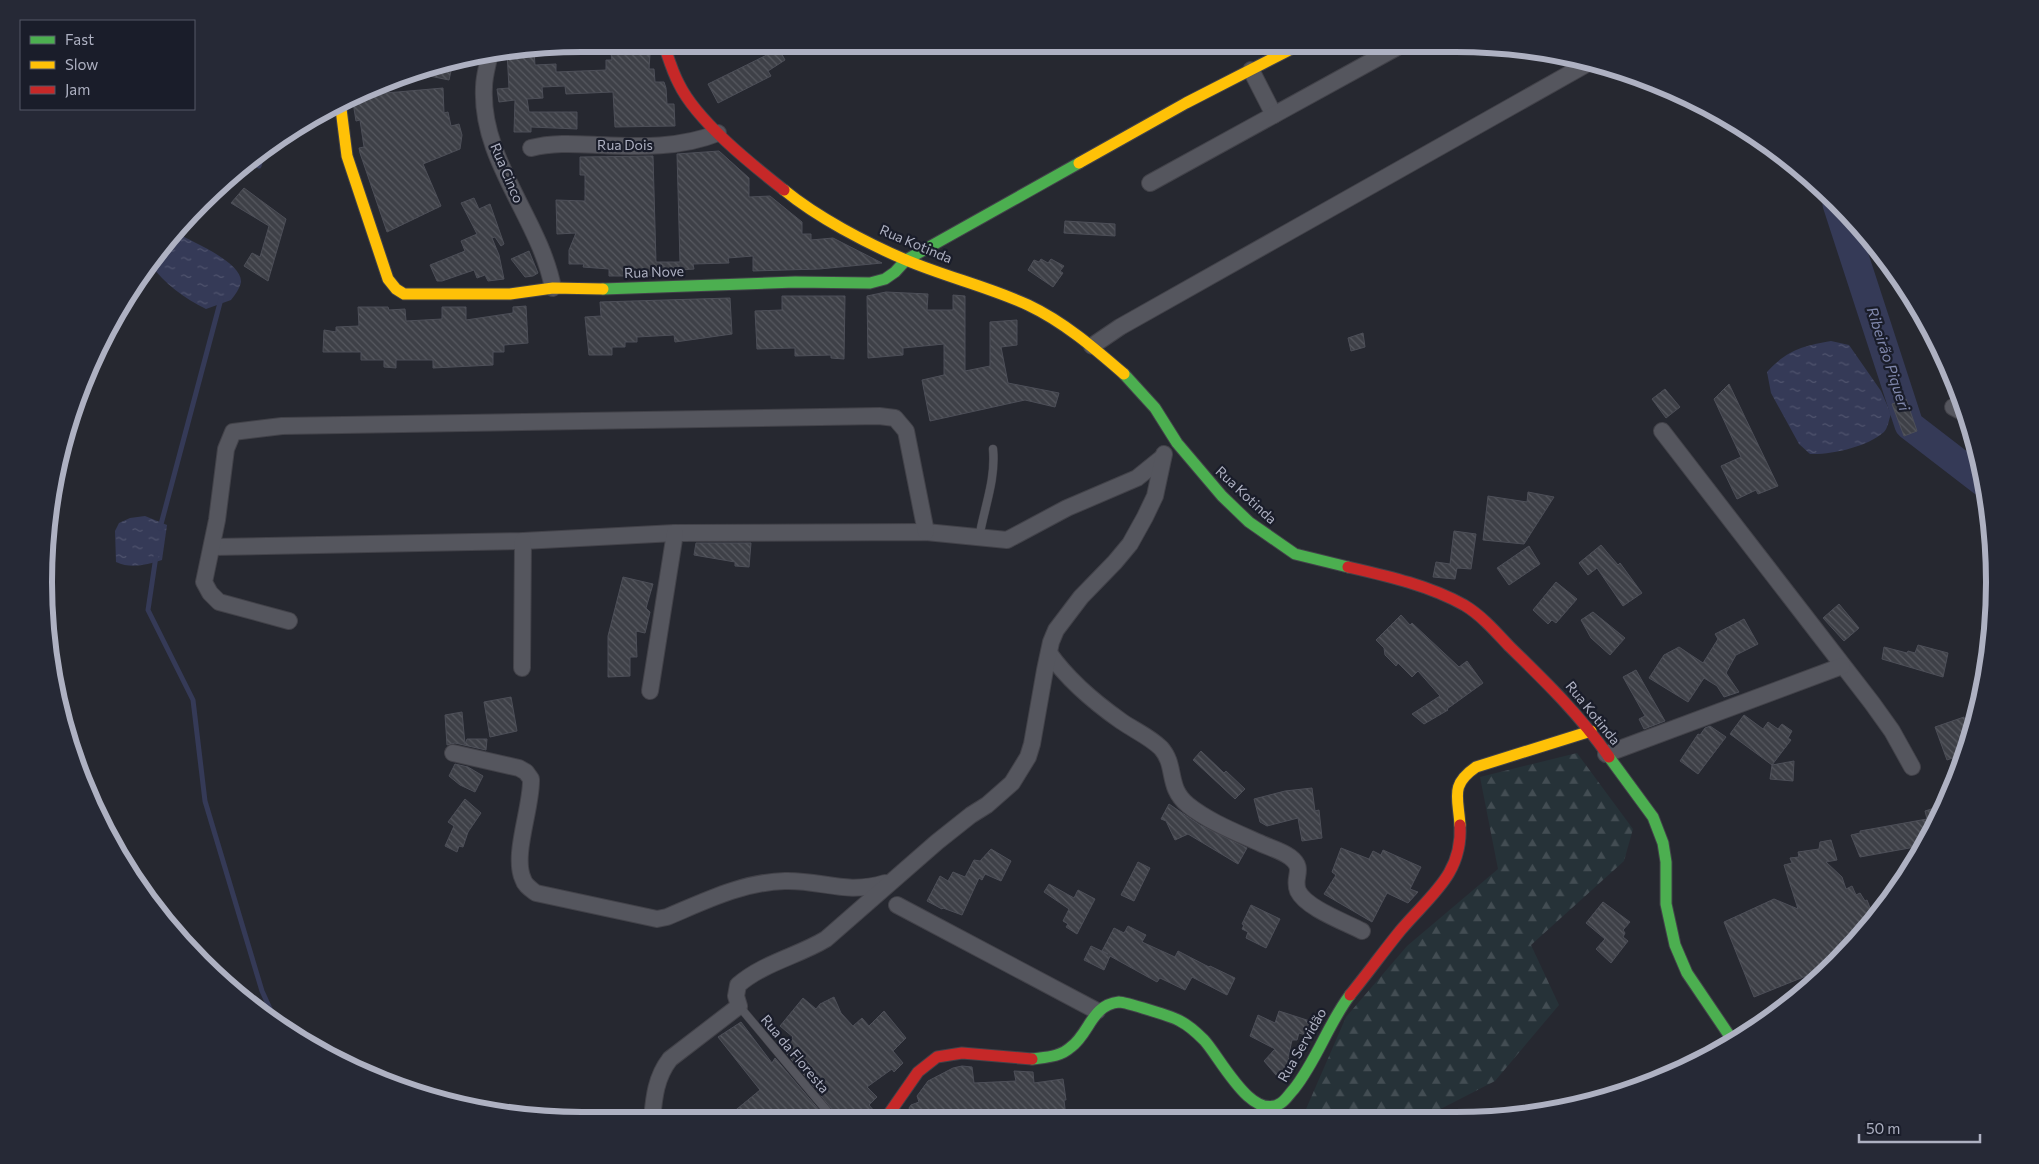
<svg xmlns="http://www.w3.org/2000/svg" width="2039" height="1164" font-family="Commissioner,sans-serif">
  <defs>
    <pattern id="forest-firs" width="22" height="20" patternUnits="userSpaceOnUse" patternTransform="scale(1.25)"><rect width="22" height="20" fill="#263238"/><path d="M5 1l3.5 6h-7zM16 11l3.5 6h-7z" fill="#434d53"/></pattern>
    <pattern id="water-ripples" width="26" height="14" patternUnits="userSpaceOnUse" patternTransform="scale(1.25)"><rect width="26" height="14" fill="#353a57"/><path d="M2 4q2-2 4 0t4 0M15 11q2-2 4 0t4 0" fill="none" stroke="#50546e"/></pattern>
    <pattern id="building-back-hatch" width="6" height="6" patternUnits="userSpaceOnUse" patternTransform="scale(1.25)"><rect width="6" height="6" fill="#3e4047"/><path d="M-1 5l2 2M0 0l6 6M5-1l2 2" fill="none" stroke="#575960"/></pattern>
  </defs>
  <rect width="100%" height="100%" fill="#262830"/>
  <path fill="url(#forest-firs)" d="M 1577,753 L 1633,829 L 1624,861 L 1531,945 L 1559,1005 L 1495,1081 L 1427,1116 L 1303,1116 L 1346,1017 L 1407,946 L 1498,869 L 1480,777 Z"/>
  <g fill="url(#water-ripples)">
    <path d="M 176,233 C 191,241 242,262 241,282 C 240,288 235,295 231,300 L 206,309 C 184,298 165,284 150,264 Z"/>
    <path d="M 1831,341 L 1849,345 L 1881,391 L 1891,414 C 1889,419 1888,428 1884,432 C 1867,447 1831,455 1810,454 L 1799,444 L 1771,393 L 1767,372 C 1787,350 1803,346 1831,341 Z"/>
    <path d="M 145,516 L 167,525 L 162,560 C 146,565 131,569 116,562 L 115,531 L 119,523 L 130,518 Z"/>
  </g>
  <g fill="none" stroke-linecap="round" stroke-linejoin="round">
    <g stroke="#353a57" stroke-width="5">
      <path d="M 259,166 L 264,149"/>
      <path d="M 160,528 L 221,299"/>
      <path d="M 156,556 L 148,610 L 193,700 L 205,801 L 262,991 L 276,1022"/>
    </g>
    <path stroke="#353a57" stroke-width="29" d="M 1837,204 L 1909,425 L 1983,482"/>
  </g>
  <g fill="url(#building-back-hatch)" stroke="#4d4f58">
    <path d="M 779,49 L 785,60 L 768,71 L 771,76 L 718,103 L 708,84 Z"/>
    <path d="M 534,51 L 535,65 L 556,64 L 556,72 L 606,70 L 606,60 L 612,60 L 611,54 L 650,54 L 649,69 L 654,69 L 655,82 L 664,82 L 666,88 L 667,104 L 674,104 L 675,126 L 615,127 L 613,92 L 566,94 L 565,86 L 542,87 L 543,98 L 527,99 L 529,112 L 577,112 L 577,129 L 531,127 L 531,132 L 514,132 L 515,100 L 499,102 L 497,89 L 509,88 L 507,52 Z"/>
    <path d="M 453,62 L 449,80 L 410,72 L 441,65 Z"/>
    <path d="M 443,88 L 444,113 L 448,112 L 451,126 L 459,124 L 462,135 L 460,149 L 423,164 L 441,206 L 387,232 L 360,153 L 359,148 L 364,147 L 360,120 L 356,121 L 352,96 Z"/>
    <path d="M 719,151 L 749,178 L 749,197 L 770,196 L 802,222 L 802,234 L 811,234 L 811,240 L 833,238 L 882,263 L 819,269 L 753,271 L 753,256 L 728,258 L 729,263 L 693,264 L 694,269 L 681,270 L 681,274 L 633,276 L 609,276 L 609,269 L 583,267 L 584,264 L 569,264 L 569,250 L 576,233 L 557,234 L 556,200 L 585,201 L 585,175 L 580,175 L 580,157 L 653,156 L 656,262 L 680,262 L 677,154 Z"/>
    <path d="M 244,188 L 286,219 L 268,281 L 244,266 L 252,253 L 260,257 L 269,226 L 231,203 Z"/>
    <path d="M 474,198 L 479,209 L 490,204 L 504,244 L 501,246 L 495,237 L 492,238 L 499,255 L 504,279 L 488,281 L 485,275 L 477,278 L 474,270 L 442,281 L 437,281 L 430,265 L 465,251 L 461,241 L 477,234 L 461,203 Z"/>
    <path d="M 1065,221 L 1115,224 L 1115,236 L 1064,233 Z"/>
    <path d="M 529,251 L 538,273 L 533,276 L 525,277 L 511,259 Z"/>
    <path d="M 1041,259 L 1048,263 L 1051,259 L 1064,266 L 1060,271 L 1063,273 L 1053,287 L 1028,270 L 1034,260 L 1039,262 Z"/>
    <path d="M 886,292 L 928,294 L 927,310 L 953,310 L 953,295 L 965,296 L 965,371 L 990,366 L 990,322 L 1017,320 L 1017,345 L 1001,347 L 1008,383 L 1059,393 L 1055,407 L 1025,400 L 930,421 L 922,380 L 944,375 L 944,344 L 903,348 L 903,355 L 868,358 L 867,296 Z"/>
    <path d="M 782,296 L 845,296 L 844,359 L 831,358 L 831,355 L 795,356 L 795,348 L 757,349 L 755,311 L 782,310 Z"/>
    <path d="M 730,298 L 732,334 L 675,342 L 674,335 L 637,337 L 637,342 L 625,342 L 625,347 L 612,347 L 612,355 L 589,355 L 585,317 L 601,316 L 600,302 Z"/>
    <path d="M 526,306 L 528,343 L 504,345 L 504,352 L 493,352 L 493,365 L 433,368 L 433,360 L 396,360 L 396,368 L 384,367 L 384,360 L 361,360 L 361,352 L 323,352 L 324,330 L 336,332 L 336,327 L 359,326 L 358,307 L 388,307 L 389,310 L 405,309 L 406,321 L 442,319 L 442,307 L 466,307 L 466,320 L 513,313 L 513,307 Z"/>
    <path d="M 1363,333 L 1365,347 L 1351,351 L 1348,338 Z"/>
    <path d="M 1729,384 L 1778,486 L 1758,494 L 1756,490 L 1737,499 L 1721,466 L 1741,457 L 1714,399 Z"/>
    <path d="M 1665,389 L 1680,407 L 1666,418 L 1652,399 Z"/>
    <path d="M 1906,399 L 1917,431 L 1904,436 L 1892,404 Z"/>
    <path d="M 1528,492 L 1554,497 L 1524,544 L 1483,540 L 1488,496 L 1527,502 Z"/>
    <path d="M 1454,531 L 1476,534 L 1471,569 L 1457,568 L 1455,579 L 1433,577 L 1436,562 L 1450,564 Z"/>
    <path d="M 696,543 L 751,543 L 749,567 L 735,566 L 735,562 L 694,555 Z"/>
    <path d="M 1601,545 L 1618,565 L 1620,563 L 1642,593 L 1623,606 L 1597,568 L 1588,575 L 1579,563 Z"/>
    <path d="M 1529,546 L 1540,564 L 1509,585 L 1497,568 Z"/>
    <path d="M 623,577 L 653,584 L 646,608 L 650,612 L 645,633 L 636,631 L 637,657 L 630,657 L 630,676 L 608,677 L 608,636 Z"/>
    <path d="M 1556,582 L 1577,599 L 1556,623 L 1552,620 L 1548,624 L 1533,610 Z"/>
    <path d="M 1839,604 L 1859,628 L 1844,641 L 1823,618 Z"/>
    <path d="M 1593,612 L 1625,638 L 1610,655 L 1591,638 L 1581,620 Z"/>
    <path d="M 1401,615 L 1410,625 L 1412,623 L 1459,667 L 1467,661 L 1483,683 L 1447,709 L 1448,710 L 1424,724 L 1412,714 L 1440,696 L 1418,671 L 1412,677 L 1398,663 L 1396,666 L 1385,655 L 1384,648 L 1376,640 Z"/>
    <path d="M 1744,619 L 1758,644 L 1736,655 L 1726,673 L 1739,692 L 1724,697 L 1717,686 L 1704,678 L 1688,702 L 1649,678 L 1664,655 L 1679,647 L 1703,663 L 1718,639 L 1715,634 Z"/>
    <path d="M 1918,645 L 1948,653 L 1943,677 L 1882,659 L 1884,647 L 1907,653 L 1908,651 L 1915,653 Z"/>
    <path d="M 1636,670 L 1665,721 L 1644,729 L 1639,719 L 1645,716 L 1623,677 Z"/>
    <path d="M 511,697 L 517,731 L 490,737 L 484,702 Z"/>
    <path d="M 462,712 L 465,744 L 467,739 L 487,739 L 486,750 L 455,743 L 447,745 L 445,715 Z"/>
    <path d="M 1744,715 L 1763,729 L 1768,722 L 1778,729 L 1782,724 L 1792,731 L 1788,738 L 1791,740 L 1772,765 L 1794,761 L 1793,781 L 1770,779 L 1772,765 L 1730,734 Z"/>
    <path d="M 1964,717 L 1970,739 L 1967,753 L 1947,760 L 1935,727 Z"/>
    <path d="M 1710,726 L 1726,737 L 1698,774 L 1680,761 L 1698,734 L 1700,735 L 1705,728 Z"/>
    <path d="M 1201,751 L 1224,773 L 1226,771 L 1245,789 L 1235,799 L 1193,760 Z"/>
    <path d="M 455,764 L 468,767 L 483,776 L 475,792 L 460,785 L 449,776 Z"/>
    <path d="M 1312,788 L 1315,811 L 1319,810 L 1322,838 L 1302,841 L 1298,818 L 1267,826 L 1260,822 L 1254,799 L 1285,791 Z"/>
    <path d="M 465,799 L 481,813 L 468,832 L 463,847 L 459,846 L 457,852 L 445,846 L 454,826 L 448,822 Z"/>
    <path d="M 1169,804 L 1200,825 L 1247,848 L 1238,864 L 1188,834 L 1175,840 L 1166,821 L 1161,819 Z"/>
    <path d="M 1944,805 L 1928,841 L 1915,845 L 1915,847 L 1860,857 L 1851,835 L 1860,833 L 1860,831 L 1927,819 L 1925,811 Z"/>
    <path d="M 1831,840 L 1837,860 L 1826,862 L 1842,877 L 1846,889 L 1852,886 L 1856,895 L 1860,893 L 1865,901 L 1867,900 L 1873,916 L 1836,964 L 1754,997 L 1724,922 L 1774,899 L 1798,909 L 1784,865 L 1792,863 L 1790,858 L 1799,857 L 1798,852 L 1819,849 L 1820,842 Z"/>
    <path d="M 1341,848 L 1369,859 L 1373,851 L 1381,855 L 1383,850 L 1421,867 L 1410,889 L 1418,892 L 1408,903 L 1387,893 L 1372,922 L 1324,894 L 1336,875 L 1332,872 Z"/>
    <path d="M 991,849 L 1011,861 L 1001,881 L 985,874 L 982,880 L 979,878 L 962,915 L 943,908 L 942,909 L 927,901 L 940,876 L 948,881 L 953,872 L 965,877 L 974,860 L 980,861 Z"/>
    <path d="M 1138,862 L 1150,868 L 1134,901 L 1121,895 Z"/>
    <path d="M 1049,884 L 1074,898 L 1078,890 L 1095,899 L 1077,934 L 1066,927 L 1068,924 L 1063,921 L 1069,909 L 1044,892 Z"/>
    <path d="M 1603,902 L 1630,922 L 1623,930 L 1625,933 L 1623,937 L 1628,941 L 1611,963 L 1596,949 L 1605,939 L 1586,923 Z"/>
    <path d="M 1251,905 L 1280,919 L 1266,948 L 1246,938 L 1248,932 L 1242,929 L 1244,925 L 1242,924 Z"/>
    <path d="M 1128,926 L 1146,935 L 1142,942 L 1175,957 L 1178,951 L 1209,967 L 1210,966 L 1235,978 L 1227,995 L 1192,977 L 1185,990 L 1160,978 L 1157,982 L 1110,956 L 1104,970 L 1084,960 L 1091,946 L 1108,954 L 1102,951 L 1114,928 L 1124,933 Z"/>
    <path d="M 834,997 L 841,1013 L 853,1026 L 862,1018 L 869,1026 L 884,1011 L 906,1038 L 893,1051 L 903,1063 L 894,1072 L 892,1069 L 867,1087 L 877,1097 L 869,1105 L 875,1112 L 873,1118 L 839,1118 L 783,1049 L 793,1037 L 780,1026 L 803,998 L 816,1009 L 820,1004 Z"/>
    <path d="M 1279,1011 L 1313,1022 L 1309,1036 L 1299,1033 L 1297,1040 L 1292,1040 L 1288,1058 L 1295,1065 L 1282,1082 L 1264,1061 L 1275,1049 L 1250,1036 L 1258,1015 L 1275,1023 Z"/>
    <path d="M 741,1022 L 772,1063 L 775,1058 L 826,1118 L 726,1118 L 760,1090 L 718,1037 Z"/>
    <path d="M 962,1066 L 972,1067 L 974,1083 L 1016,1081 L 1014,1071 L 1033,1072 L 1034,1083 L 1063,1079 L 1066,1100 L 1064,1100 L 1066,1117 L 913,1118 L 909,1108 L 911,1105 L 919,1102 L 917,1096 L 928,1081 L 953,1068 Z"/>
  </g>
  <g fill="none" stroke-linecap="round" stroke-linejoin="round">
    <defs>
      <g id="lane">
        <path d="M 979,538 C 984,508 996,480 993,449"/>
        <path d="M 212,968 L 213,973"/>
        <path d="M 739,1006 L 833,1118"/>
      </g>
      <g id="street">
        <path d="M 490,53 C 488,64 484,76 484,87 C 480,160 540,219 553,288"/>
        <path d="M 1251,70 L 1274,115"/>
        <path d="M 531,148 C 553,142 578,144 600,145 C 640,147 681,148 718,133"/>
        <path d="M 1150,183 L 1401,45"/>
        <path d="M 1092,346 L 1120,327 L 1585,65"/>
        <path d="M 1953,407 L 1966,414"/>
        <path d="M 1662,431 L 1872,703 L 1892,731 L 1912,767"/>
        <path d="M 213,547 L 523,541 L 675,533 L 926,532 L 1007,540 L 1067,508 L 1137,478 L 1163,457"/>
        <path d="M 289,621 L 219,602 L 210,593 L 204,582 L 217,520 L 226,449 L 233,432 L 282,426 L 879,416 L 895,418 L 906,431 L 926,532"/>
        <path d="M 1049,653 C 1068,680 1094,702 1121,721 C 1134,730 1150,737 1161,748 C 1177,766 1166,787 1188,805 C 1209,822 1238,833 1262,844 C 1271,848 1282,851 1290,857 C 1306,869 1292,877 1298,891 C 1306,908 1345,922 1362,931"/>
        <path d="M 522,668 L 523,541"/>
        <path d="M 650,691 L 675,533"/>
        <path d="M 453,753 L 519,768 L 526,772 L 531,779 C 532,807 512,855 523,879 C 525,886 531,889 536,893 L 657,919 L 667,917 C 705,901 743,882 785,881 C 823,880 845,895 885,883"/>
        <path d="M 1606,754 L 1842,666"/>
        <path d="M 897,905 L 1097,1011"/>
        <path d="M 652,1119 C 654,1097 656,1077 670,1059 L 739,1006 L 736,996 L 738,985 C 763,963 798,956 826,939 L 937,842 L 971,815 L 987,805 L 1012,783 L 1028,757 L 1032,744 L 1045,670 L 1051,642 L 1056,630 L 1081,597 L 1115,562 L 1130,544 L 1145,517 L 1155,496 L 1164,454"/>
      </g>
      <g id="fast">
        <path d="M 603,289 L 795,282 L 870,283 L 885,279 L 895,272 L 906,260 L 1079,163"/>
        <path d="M 1124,374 L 1155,408 L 1177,443 L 1222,496 L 1249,522 L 1295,554 L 1348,567"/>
        <path d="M 1609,757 L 1653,817 L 1663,843 L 1666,862 L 1666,904 L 1675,945 L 1687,973 L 1733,1041"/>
        <path d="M 1032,1059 C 1047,1057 1060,1057 1071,1047 C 1090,1033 1091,1005 1119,1002 C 1125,1002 1174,1017 1180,1021 C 1188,1025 1197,1033 1204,1040 C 1220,1057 1252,1123 1281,1103 C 1286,1100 1290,1093 1294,1089 C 1317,1060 1328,1024 1350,995"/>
      </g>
      <g id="slow">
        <path d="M 340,101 L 347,156 L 388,279 L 396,289 L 404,294 L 510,294 L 553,288 L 603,289"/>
        <path d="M 1079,163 L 1186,103 L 1297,46"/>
        <path d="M 784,190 C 817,217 866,243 906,260 C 946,277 989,287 1028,305 C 1064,322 1094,348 1124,374"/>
        <path d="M 1460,825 C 1458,796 1450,785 1476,767 L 1591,731"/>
      </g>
      <g id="jam">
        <path d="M 665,48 C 669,60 673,73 679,84 C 697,121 751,164 784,190"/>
        <path d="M 1348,567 C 1387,576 1428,585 1464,605 C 1481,615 1496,632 1509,646 C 1546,682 1580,715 1609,757"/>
        <path d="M 1350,995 C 1367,974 1383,952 1400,931 C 1429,896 1463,875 1460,825"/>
        <path d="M 886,1118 L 918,1072 L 937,1057 L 962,1053 L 1032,1059"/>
      </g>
    </defs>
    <use href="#lane" stroke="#424249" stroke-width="9"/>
    <use href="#street" stroke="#424249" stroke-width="18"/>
    <use href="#fast" stroke="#424249" stroke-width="13"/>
    <use href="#slow" stroke="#424249" stroke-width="13"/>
    <use href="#jam" stroke="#424249" stroke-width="13"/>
    <use href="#lane" stroke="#55565e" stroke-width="8"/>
    <use href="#street" stroke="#55565e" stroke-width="16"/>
    <use href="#fast" stroke="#4caf50" stroke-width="11"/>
    <use href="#slow" stroke="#ffc107" stroke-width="11"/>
    <use href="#jam" stroke="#c62828" stroke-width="11"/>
  </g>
  <g text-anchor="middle" stroke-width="4.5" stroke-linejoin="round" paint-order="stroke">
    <g font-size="14" fill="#aeb1c2" stroke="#1a1d2a">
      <text x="625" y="150">Rua Dois</text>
      <text transform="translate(507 173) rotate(67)" y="5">Rua Cinco</text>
      <text transform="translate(916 244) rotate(23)" y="5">Rua Kotinda</text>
      <text transform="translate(654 272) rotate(-2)" y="5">Rua Nove</text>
      <text transform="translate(1246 495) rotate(43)" y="5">Rua Kotinda</text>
      <text transform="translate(1593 713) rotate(51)" y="5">Rua Kotinda</text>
      <text transform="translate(1302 1045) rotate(-60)" y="5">Rua Servidão</text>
      <text transform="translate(795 1054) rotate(50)" y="5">Rua da Floresta</text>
    </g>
    <g font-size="15" font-style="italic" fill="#8088ad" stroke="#1a1d2a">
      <text transform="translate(1888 359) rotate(72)" y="5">Ribeirão Piqueri</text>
    </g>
  </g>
  <path d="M0 0H2039V1164H0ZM582 52H1456A530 530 0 0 1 1986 582V582A530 530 0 0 1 1456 1112H582A530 530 0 0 1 52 582V582A530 530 0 0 1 582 52Z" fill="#262936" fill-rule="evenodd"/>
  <path fill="none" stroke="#aeb1c2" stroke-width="6" d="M582 52H1456A530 530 0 0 1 1986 582V582A530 530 0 0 1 1456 1112H582A530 530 0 0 1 52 582V582A530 530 0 0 1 582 52Z"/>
  <rect x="20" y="20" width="175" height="90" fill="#1a1d2a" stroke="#555867"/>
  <rect x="30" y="36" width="25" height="8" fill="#4caf50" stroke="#555867"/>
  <text x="65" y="45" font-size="15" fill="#aeb1c2">Fast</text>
  <rect x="30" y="61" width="25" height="8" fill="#ffc107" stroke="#555867"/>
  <text x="65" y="70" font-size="15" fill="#aeb1c2">Slow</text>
  <rect x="30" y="86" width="25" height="8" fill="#c62828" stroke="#555867"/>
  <text x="65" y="95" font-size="15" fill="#aeb1c2">Jam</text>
  <path d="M1859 1134v8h121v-8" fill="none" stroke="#aeb1c2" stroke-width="2.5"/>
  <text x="1866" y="1134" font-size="15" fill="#aeb1c2" stroke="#1a1d2a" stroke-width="4" paint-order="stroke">50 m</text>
</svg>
